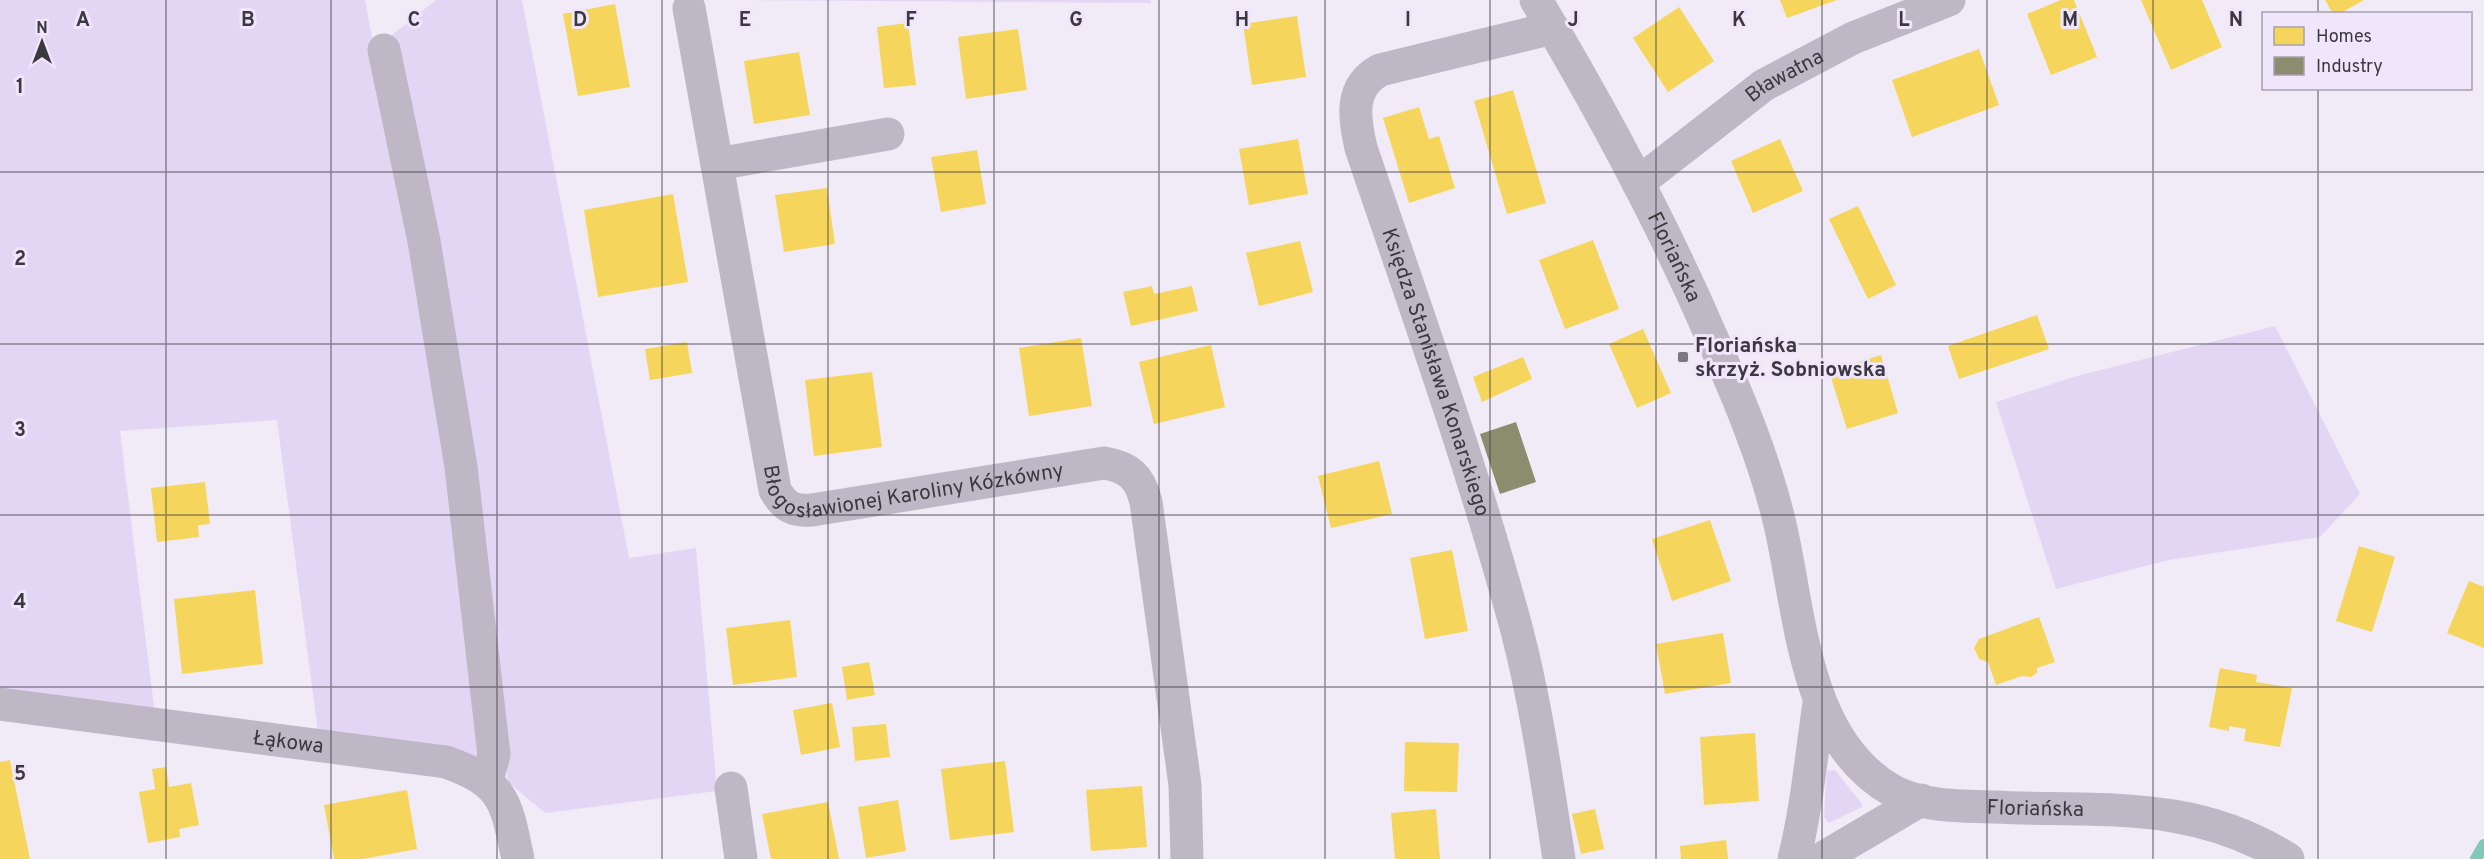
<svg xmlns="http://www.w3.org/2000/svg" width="2484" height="859" font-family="Overpass,sans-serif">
  <rect width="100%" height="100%" fill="#f0ebf6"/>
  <g fill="#e3d6f4">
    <path d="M 0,0 L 365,0 L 445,423 L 480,768 L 318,732 L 277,420 L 120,431 L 155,715 L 0,694 Z"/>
    <path d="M 436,0 L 522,0 L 629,558 L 696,548 L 717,791 L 545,813 L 508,782 L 463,375 L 392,35 Z"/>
    <path d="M 741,0 L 1150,0 L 1151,3 Z"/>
    <path d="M 2275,326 L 2360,494 L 2320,537 L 2169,560 L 2056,589 L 1996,402 L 2077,376 Z"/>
    <path d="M 1835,770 L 1862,804 L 1862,807 L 1829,823 L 1824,817 L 1827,771 Z"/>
  </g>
  <g fill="#f6d55c">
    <path d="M 1780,0 L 1837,0 L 1787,18 Z"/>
    <path d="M 2061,0 L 2074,0 L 2097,57 L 2051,75 L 2027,14 Z"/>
    <path d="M 2141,0 L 2202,0 L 2222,47 L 2171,70 Z"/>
    <path d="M 2325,0 L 2364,0 L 2339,14 L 2333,14 Z"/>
    <path d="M 615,4 L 630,87 L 578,96 L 563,14 Z"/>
    <path d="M 1679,7 L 1714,61 L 1668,92 L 1633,38 Z"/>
    <path d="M 1297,16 L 1306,77 L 1252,85 L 1243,24 Z"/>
    <path d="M 908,23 L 916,85 L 884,88 L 877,27 Z"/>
    <path d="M 1018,29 L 1027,90 L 966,99 L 958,37 Z"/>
    <path d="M 1979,49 L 1999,105 L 1912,137 L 1892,80 Z"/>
    <path d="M 799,52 L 810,115 L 754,124 L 744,61 Z"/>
    <path d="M 1513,90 L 1546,203 L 1507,214 L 1474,101 Z"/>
    <path d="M 1419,107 L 1429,139 L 1439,136 L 1455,188 L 1409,203 L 1383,118 Z"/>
    <path d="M 1298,139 L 1308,194 L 1249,205 L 1239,149 Z"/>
    <path d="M 1780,139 L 1803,191 L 1753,213 L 1731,161 Z"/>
    <path d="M 977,150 L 986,204 L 941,212 L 931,157 Z"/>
    <path d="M 827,188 L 835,244 L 784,252 L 775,195 Z"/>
    <path d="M 673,194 L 688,282 L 598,297 L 584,210 Z"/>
    <path d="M 1858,206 L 1896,285 L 1868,299 L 1829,219 Z"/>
    <path d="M 1593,240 L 1619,309 L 1565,329 L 1539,260 Z"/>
    <path d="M 1300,241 L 1313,292 L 1259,306 L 1246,253 Z"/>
    <path d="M 1152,286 L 1154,294 L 1192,286 L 1198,311 L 1131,326 L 1123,292 Z"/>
    <path d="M 2037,315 L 2049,349 L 1959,379 L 1948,346 Z"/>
    <path d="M 1643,329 L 1671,393 L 1637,408 L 1609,344 Z"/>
    <path d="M 1081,338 L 1092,406 L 1029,416 L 1019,348 Z"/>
    <path d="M 687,342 L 692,373 L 650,380 L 645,349 Z"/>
    <path d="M 1211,345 L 1225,407 L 1154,424 L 1139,362 Z"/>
    <path d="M 1881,355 L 1898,413 L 1847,429 L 1829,371 Z"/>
    <path d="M 1523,357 L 1532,379 L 1482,402 L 1473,377 Z"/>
    <path d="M 872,372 L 882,447 L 814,456 L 805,380 Z"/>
    <path d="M 1379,461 L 1392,514 L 1331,528 L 1318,476 Z"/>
    <path d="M 205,482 L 210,524 L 198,525 L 199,537 L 157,542 L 151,488 Z"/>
    <path d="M 1710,520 L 1731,581 L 1672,601 L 1652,539 Z"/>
    <path d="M 2359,546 L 2395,557 L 2372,632 L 2336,621 Z"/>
    <path d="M 1452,550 L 1468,631 L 1425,639 L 1410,558 Z"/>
    <path d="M 2469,581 L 2484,587 L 2484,648 L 2447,633 Z"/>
    <path d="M 255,590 L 263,664 L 182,674 L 174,599 Z"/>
    <path d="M 2039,617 L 2055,662 L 2037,668 L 2037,673 L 2031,677 L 2022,676 L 1996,685 L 1988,662 L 1979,659 L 1974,648 L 1979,639 Z"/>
    <path d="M 790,620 L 797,677 L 733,685 L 726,628 Z"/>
    <path d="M 1723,633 L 1731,683 L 1665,694 L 1656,644 Z"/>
    <path d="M 869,662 L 875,695 L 847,700 L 842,667 Z"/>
    <path d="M 2220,668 L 2257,675 L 2256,682 L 2292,688 L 2280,747 L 2244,741 L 2246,729 L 2229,726 L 2229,731 L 2209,727 Z"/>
    <path d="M 832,703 L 840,747 L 801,755 L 793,710 Z"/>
    <path d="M 886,724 L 890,757 L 855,761 L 852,727 Z"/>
    <path d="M 1755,733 L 1759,801 L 1704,805 L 1700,737 Z"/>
    <path d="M 1405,742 L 1459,743 L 1457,792 L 1404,791 Z"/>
    <path d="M 10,760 L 19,805 L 30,859 L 0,859 L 0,762 Z"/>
    <path d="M 1005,761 L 1014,832 L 950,840 L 941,769 Z"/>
    <path d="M 166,767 L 169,787 L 191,783 L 199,825 L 179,829 L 180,837 L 148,843 L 139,792 L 155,789 L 152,769 Z"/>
    <path d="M 1142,786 L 1147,847 L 1091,851 L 1086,790 Z"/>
    <path d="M 407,790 L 417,849 L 363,859 L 334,859 L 324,805 Z"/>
    <path d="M 898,800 L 906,851 L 866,858 L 858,807 Z"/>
    <path d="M 828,802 L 839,859 L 771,859 L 762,814 Z"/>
    <path d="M 1436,809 L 1440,859 L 1395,859 L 1391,813 Z"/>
    <path d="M 1595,809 L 1604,849 L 1581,854 L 1572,814 Z"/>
    <path d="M 1726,840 L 1728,859 L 1681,859 L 1680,846 Z"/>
  </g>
  <path fill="#8c8c6e" d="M 1516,422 L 1536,482 L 1500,494 L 1480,434 Z"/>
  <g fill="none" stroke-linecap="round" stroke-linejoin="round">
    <path stroke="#83c6ba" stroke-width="12" d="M 2476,859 L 2484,845"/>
    <g stroke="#beb7c6" stroke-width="33">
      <path id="s1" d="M 1536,0 C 1601,109 1662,222 1712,338 C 1738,396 1764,458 1779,520 C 1801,611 1802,740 1893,791 C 1923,807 1961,806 1994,807 C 2101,812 2193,799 2288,859"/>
      <path id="s2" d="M 689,8 L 775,490 C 784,506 793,512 812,510 L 1104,463 C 1129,467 1140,477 1146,502 L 1185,785 L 1187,859"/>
      <path id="s3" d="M 1553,28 L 1380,70 C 1349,87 1354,118 1361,148 C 1415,307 1472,465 1516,627 C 1536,703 1547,781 1559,859"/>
      <path d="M 384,50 L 424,241 L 461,467 L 494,755 L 487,780"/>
      <path d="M 717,164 L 888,134"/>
      <path id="s4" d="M 1638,183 L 1764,85 L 1853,38 L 1949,0"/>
      <path id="s5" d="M 0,704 L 446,762 C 505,783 506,802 518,859"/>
      <path d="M 731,788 L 741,859"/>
      <path d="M 1794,859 C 1807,808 1811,756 1819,704"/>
      <path d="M 1821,859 L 1921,800"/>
    </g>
  </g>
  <path fill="none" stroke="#3c3840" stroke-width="1.5" stroke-opacity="0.55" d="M 166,0 L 166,859M 331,0 L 331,859M 497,0 L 497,859M 662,0 L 662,859M 828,0 L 828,859M 994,0 L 994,859M 1159,0 L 1159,859M 1325,0 L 1325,859M 1490,0 L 1490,859M 1656,0 L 1656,859M 1822,0 L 1822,859M 1987,0 L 1987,859M 2153,0 L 2153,859M 2318,0 L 2318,14M 2318,88 L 2318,859M 0,172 L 2484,172M 0,344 L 2484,344M 0,515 L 2484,515M 0,687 L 2484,687"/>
  <rect fill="#7b7780" stroke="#efe6fb" stroke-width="2" x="1677" y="351" width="12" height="12" rx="3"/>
  <g text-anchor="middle" stroke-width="6" stroke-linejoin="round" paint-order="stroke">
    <g font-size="21" fill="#3c3840" stroke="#efe6fb">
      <text dy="7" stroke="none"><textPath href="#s4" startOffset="182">Bławatna</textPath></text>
      <text dy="7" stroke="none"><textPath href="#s1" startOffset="292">Floriańska</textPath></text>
      <text dy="7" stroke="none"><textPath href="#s3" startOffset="502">Księdza Stanisława Konarskiego</textPath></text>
      <text dy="7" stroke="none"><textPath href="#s2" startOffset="627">Błogosławionej Karoliny Kózkówny</textPath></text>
      <text dy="7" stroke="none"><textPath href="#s5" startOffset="291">Łąkowa</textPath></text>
      <text dy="7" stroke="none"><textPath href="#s1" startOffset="1024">Floriańska</textPath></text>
    </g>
    <g font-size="21" font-weight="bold" fill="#3c3840" stroke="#efe6fb" text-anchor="start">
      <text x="1695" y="352">Floriańska<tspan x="1695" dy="24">skrzyż. Sobniowska</tspan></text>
    </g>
  </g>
  <g font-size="20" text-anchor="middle" font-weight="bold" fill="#3c3840" stroke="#efe6fb" stroke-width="6" stroke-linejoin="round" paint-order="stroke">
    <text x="83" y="26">A</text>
    <text x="248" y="26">B</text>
    <text x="414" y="26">C</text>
    <text x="580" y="26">D</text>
    <text x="745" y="26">E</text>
    <text x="911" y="26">F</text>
    <text x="1076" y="26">G</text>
    <text x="1242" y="26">H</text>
    <text x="1408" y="26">I</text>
    <text x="1573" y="26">J</text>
    <text x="1739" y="26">K</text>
    <text x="1904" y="26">L</text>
    <text x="2070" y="26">M</text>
    <text x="2236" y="26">N</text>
    <text x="20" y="93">1</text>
    <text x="20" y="265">2</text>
    <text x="20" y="436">3</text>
    <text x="20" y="608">4</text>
    <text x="20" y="780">5</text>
  </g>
  <rect x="2262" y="12" width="210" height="78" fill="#efe6fb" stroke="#a7a0b0" stroke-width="1.5"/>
  <rect x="2274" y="27" width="30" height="18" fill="#f6d55c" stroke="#a7a0b0" stroke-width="1.5"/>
  <text x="2316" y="42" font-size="18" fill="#3c3840">Homes</text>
  <rect x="2274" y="57" width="30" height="18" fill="#8c8c6e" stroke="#a7a0b0" stroke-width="1.5"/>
  <text x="2316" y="72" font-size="18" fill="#3c3840">Industry</text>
  <g transform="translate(42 42)" stroke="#efe6fb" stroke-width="4.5" paint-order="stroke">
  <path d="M0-4.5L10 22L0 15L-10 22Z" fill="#3c3840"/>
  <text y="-9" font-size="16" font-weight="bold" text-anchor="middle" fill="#3c3840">N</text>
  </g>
</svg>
